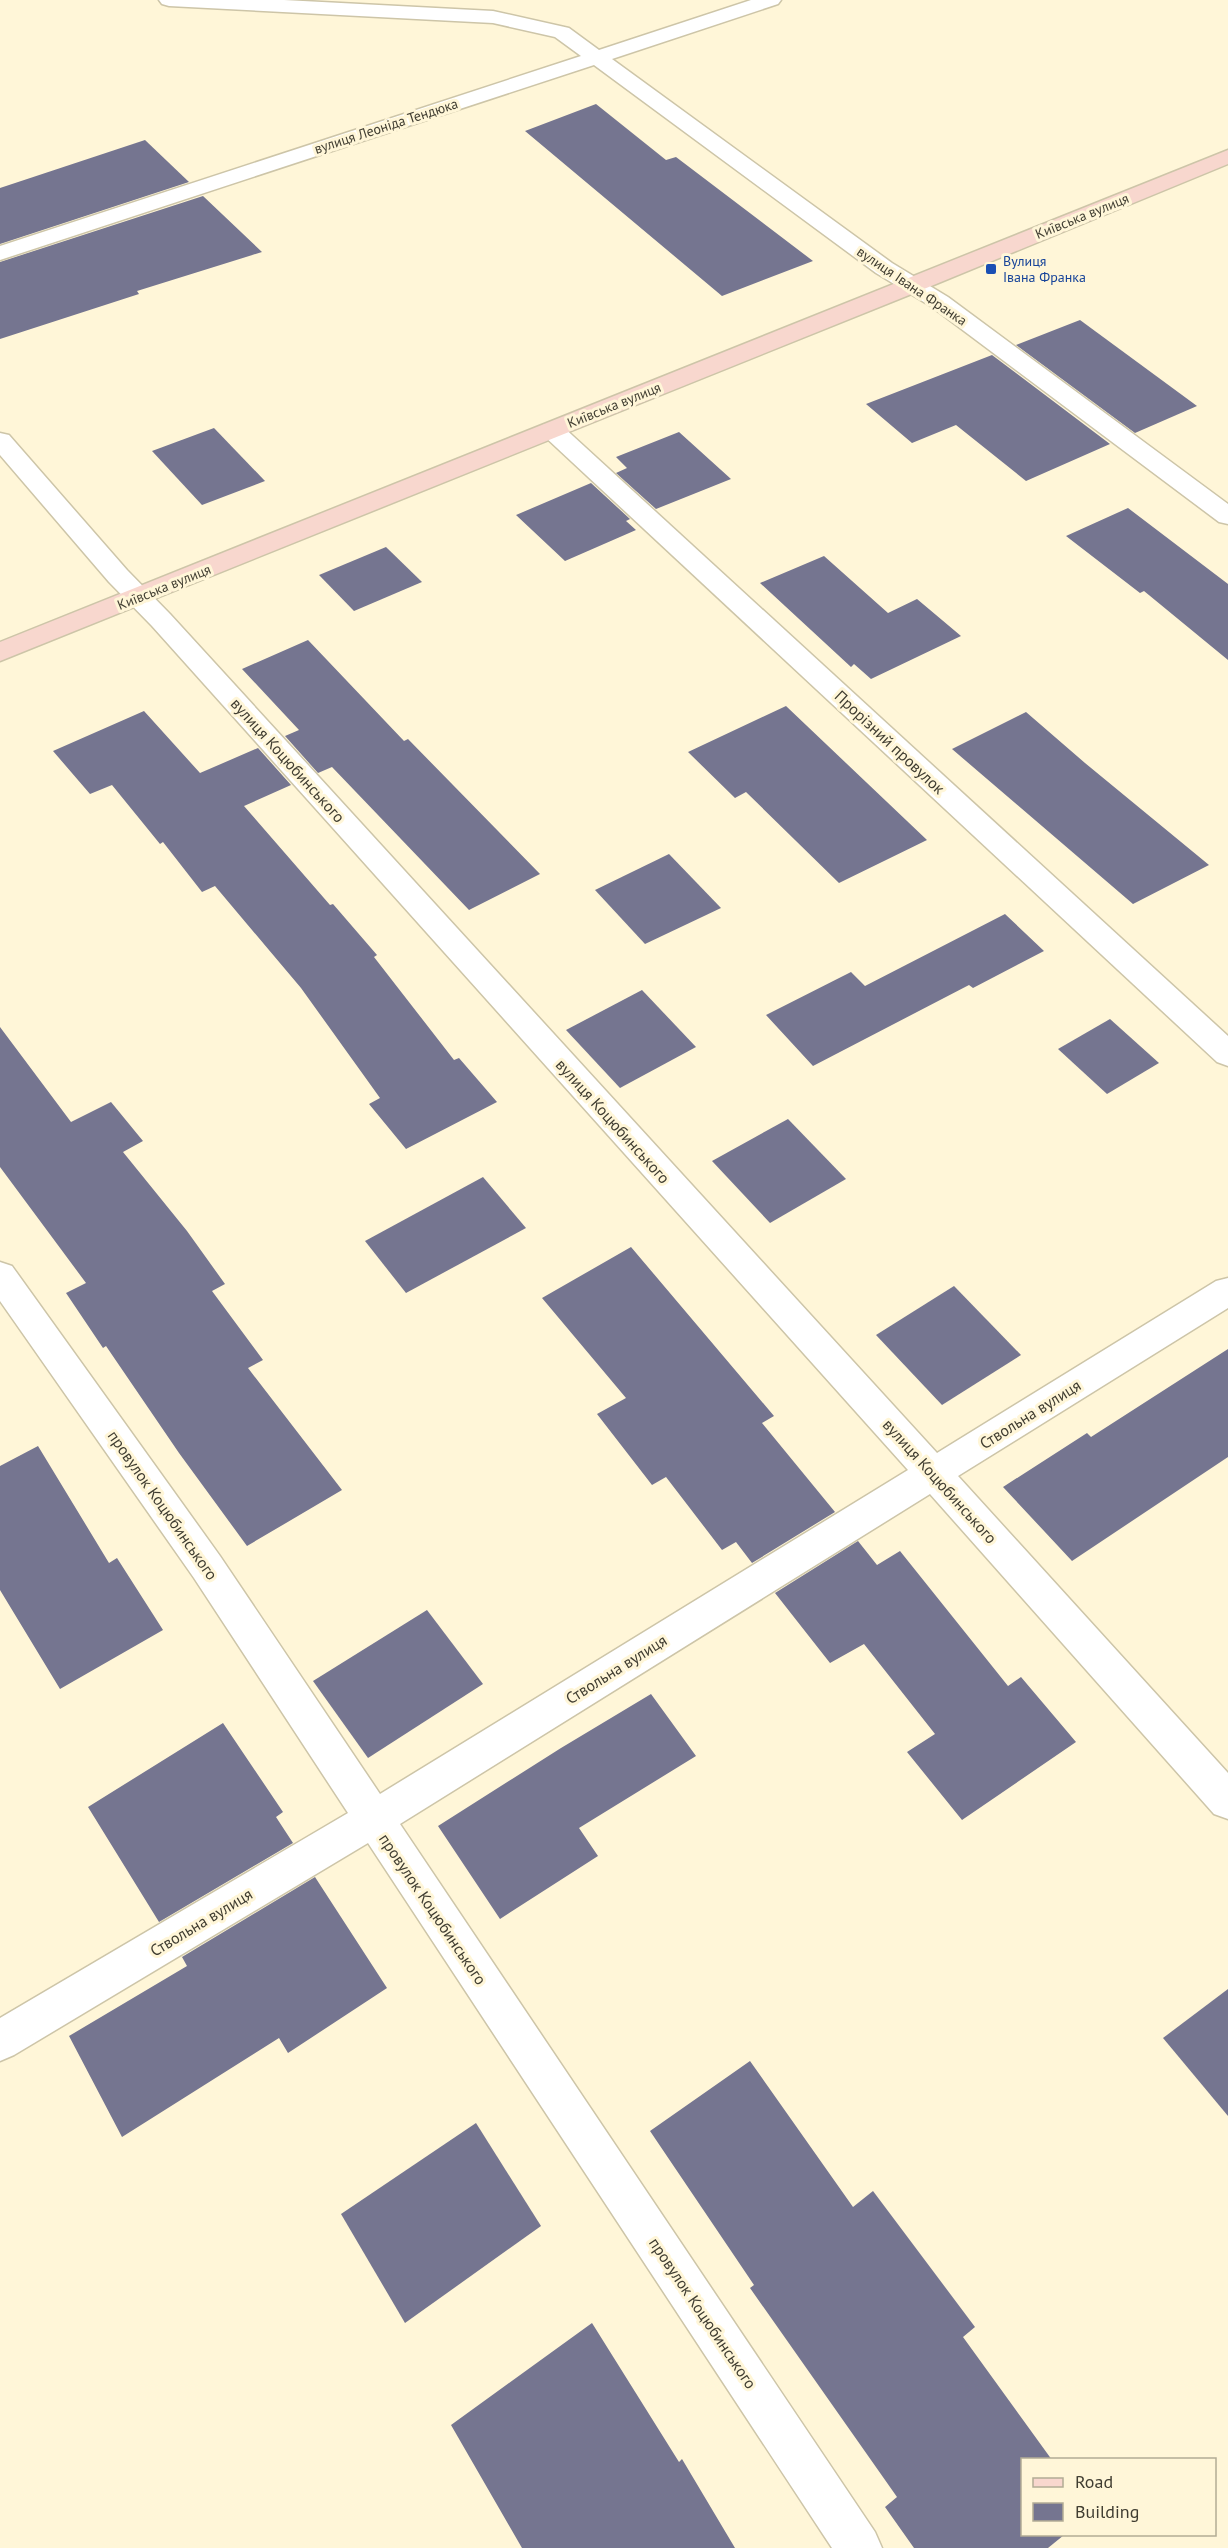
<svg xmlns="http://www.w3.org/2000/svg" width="1228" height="2548" font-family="'PT Sans',sans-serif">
  <rect width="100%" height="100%" fill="#fff6d8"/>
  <g fill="#757590">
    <path d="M 596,104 L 666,160 L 676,157 L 813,261 L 722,296 L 525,131 Z"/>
    <path d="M 145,140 L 189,182 L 0,244 L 0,188 Z"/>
    <path d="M 203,196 L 262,252 L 137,291 L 139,294 L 0,339 L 0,262 Z"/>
    <path d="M 1080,320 L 1197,406 L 1135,433 L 1016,345 Z"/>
    <path d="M 992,355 L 1110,444 L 1026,481 L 956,425 L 912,443 L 866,404 Z"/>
    <path d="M 214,428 L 265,481 L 202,505 L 152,451 Z"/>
    <path d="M 679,432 L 731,479 L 656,509 L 616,473 L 627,468 L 616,457 Z"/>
    <path d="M 591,483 L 630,519 L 626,521 L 636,530 L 565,561 L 516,515 Z"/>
    <path d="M 1128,508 L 1228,584 L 1228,660 L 1144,591 L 1140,593 L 1066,536 Z"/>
    <path d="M 386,547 L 422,582 L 354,611 L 319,575 Z"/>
    <path d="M 824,556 L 888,613 L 917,599 L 961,636 L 871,679 L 854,664 L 851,667 L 760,583 Z"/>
    <path d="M 308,640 L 404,741 L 408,739 L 540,874 L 469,910 L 332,767 L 318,773 L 285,736 L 299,730 L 242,669 Z"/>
    <path d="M 786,706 L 927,840 L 839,883 L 746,792 L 735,798 L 688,752 Z"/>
    <path d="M 144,711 L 200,773 L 258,748 L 291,785 L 244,806 L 330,905 L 333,904 L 377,955 L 374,957 L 454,1060 L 459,1058 L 497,1102 L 406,1149 L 369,1104 L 380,1098 L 301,988 L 215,886 L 202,892 L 163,842 L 160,844 L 112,785 L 90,794 L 53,751 Z"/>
    <path d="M 1026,712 L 1085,763 L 1209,865 L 1133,904 L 952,749 Z"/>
    <path d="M 669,854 L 721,908 L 645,944 L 595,890 Z"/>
    <path d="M 1005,914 L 1044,951 L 973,988 L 969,985 L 813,1066 L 766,1015 L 851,972 L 865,986 Z"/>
    <path d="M 642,990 L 696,1047 L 620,1088 L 566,1030 Z"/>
    <path d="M 1110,1019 L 1159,1063 L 1107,1094 L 1058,1049 Z"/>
    <path d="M 0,1027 L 71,1122 L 111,1102 L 143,1141 L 123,1152 L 187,1231 L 225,1284 L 212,1291 L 263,1360 L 248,1368 L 342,1490 L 247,1546 L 179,1453 L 106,1346 L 103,1348 L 66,1293 L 86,1283 L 0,1167 Z"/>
    <path d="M 788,1119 L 846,1179 L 770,1223 L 712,1161 Z"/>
    <path d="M 483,1177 L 526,1228 L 406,1293 L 365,1241 Z"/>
    <path d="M 631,1247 L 774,1416 L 762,1423 L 835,1512 L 752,1563 L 736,1542 L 722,1550 L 666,1477 L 652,1485 L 597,1414 L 626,1398 L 542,1298 Z"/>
    <path d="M 954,1286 L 1021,1355 L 942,1405 L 876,1335 Z"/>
    <path d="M 1228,1349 L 1228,1457 L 1072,1561 L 1003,1487 L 1087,1433 L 1091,1437 Z"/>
    <path d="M 38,1446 L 109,1563 L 117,1558 L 163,1630 L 60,1689 L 0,1590 L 0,1466 Z"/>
    <path d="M 858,1541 L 877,1565 L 900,1551 L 1008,1686 L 1021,1677 L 1076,1742 L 962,1820 L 907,1752 L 935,1734 L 864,1644 L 830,1663 L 775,1593 Z"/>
    <path d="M 427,1610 L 483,1684 L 368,1758 L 313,1681 Z"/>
    <path d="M 651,1694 L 696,1756 L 579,1828 L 598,1856 L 500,1919 L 438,1826 L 561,1748 Z"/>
    <path d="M 223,1723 L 283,1812 L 276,1817 L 293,1843 L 159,1922 L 88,1807 Z"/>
    <path d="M 315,1877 L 387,1988 L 288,2053 L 279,2038 L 122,2137 L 69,2036 L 187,1966 L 182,1957 Z"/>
    <path d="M 1228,1989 L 1228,2116 L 1163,2038 Z"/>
    <path d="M 750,2061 L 853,2207 L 873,2191 L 975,2327 L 963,2337 L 1052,2460 L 1023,2460 L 1023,2535 L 1064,2535 L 1048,2548 L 914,2548 L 885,2507 L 897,2497 L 750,2288 L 754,2285 L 650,2131 Z"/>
    <path d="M 476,2123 L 541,2226 L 405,2323 L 341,2214 Z"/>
    <path d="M 592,2323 L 679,2462 L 682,2459 L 735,2548 L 522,2548 L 451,2425 Z"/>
  </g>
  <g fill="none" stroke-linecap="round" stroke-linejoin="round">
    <defs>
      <g id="street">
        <path d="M 159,0 L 284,0 L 493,11 L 569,28 L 599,50 L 751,0 L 781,0 L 778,4 L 612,59 L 892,263 L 948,297 L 1228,504 L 1228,524 L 1219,522 L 932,307 L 876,273 L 594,65 L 0,260 L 0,246 L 581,56 L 555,37 L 493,23 L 169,6 L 162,4 Z"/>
        <path d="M 552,423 L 561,425 L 1228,1036 L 1228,1066 L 1217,1062 L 543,435 L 540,430 L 543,425 Z"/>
        <path d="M 0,433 L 9,435 L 127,570 L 170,614 L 937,1453 L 1216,1281 L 1228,1278 L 1228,1308 L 958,1476 L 1228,1773 L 1228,1819 L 1214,1814 L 930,1494 L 400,1824 L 875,2532 L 882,2548 L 832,2548 L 368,1843 L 14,2055 L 0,2061 L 0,2018 L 348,1813 L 194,1578 L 0,1301 L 0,1262 L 12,1266 L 220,1556 L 380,1794 L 908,1470 L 152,626 L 109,582 L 0,455 Z"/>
      </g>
      <path id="secondary" d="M 1228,150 L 1228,164 L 919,291 L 0,661 L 0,642 Z"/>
    </defs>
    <use href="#street" stroke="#cdc5a8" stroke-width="3"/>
    <use href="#secondary" stroke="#cdc5a8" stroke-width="3"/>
    <use href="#street" fill="#fff" fill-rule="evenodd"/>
    <use href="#secondary" fill="#f8d7ce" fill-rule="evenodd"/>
  </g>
  <rect fill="#1a4fb4" stroke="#fff6d8" stroke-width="2" x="985" y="263" width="12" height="12" rx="3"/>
  <g text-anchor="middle" stroke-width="6" stroke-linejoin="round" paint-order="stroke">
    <g font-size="14" fill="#403d31" stroke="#fff6d8">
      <text transform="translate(386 126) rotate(-18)" y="5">вулиця Леоніда Тендюка</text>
      <text transform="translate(1082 216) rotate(-22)" y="5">Київська вулиця</text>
      <text transform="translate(912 286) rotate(34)" y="5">вулиця Івана Франка</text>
      <text transform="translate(614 405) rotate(-22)" y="5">Київська вулиця</text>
      <text transform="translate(164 587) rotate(-22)" y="5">Київська вулиця</text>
    </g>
    <g font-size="14" fill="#164399" stroke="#fff6d8" text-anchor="start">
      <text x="1003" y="266">Вулиця<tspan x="1003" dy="16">Івана Франка</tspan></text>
    </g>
    <g font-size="16" fill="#403d31" stroke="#fff6d8">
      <text transform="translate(890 742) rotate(43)" y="6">Прорізний провулок</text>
      <text transform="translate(288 760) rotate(48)" y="6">вулиця Коцюбинського</text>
      <text transform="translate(613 1121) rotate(48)" y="6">вулиця Коцюбинського</text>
      <text transform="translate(1030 1414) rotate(-32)" y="6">Ствольна вулиця</text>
      <text transform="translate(940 1481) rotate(48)" y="6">вулиця Коцюбинського</text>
      <text transform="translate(163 1505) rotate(55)" y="6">провулок Коцюбинського</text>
      <text transform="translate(616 1669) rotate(-32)" y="6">Ствольна вулиця</text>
      <text transform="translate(433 1909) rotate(56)" y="6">провулок Коцюбинського</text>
      <text transform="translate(201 1922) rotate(-31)" y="6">Ствольна вулиця</text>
      <text transform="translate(703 2313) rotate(56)" y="6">провулок Коцюбинського</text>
    </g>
  </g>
  <rect x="1021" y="2458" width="195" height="78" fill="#fff6d8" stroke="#b3ac95" stroke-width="1.5"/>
  <rect x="1033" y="2478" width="30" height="9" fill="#f8d7ce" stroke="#b3ac95" stroke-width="1.5"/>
  <text x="1075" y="2488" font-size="18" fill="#403d31">Road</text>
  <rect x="1033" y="2503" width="30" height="18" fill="#757590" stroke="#b3ac95" stroke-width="1.5"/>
  <text x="1075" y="2518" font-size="18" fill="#403d31">Building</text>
</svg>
